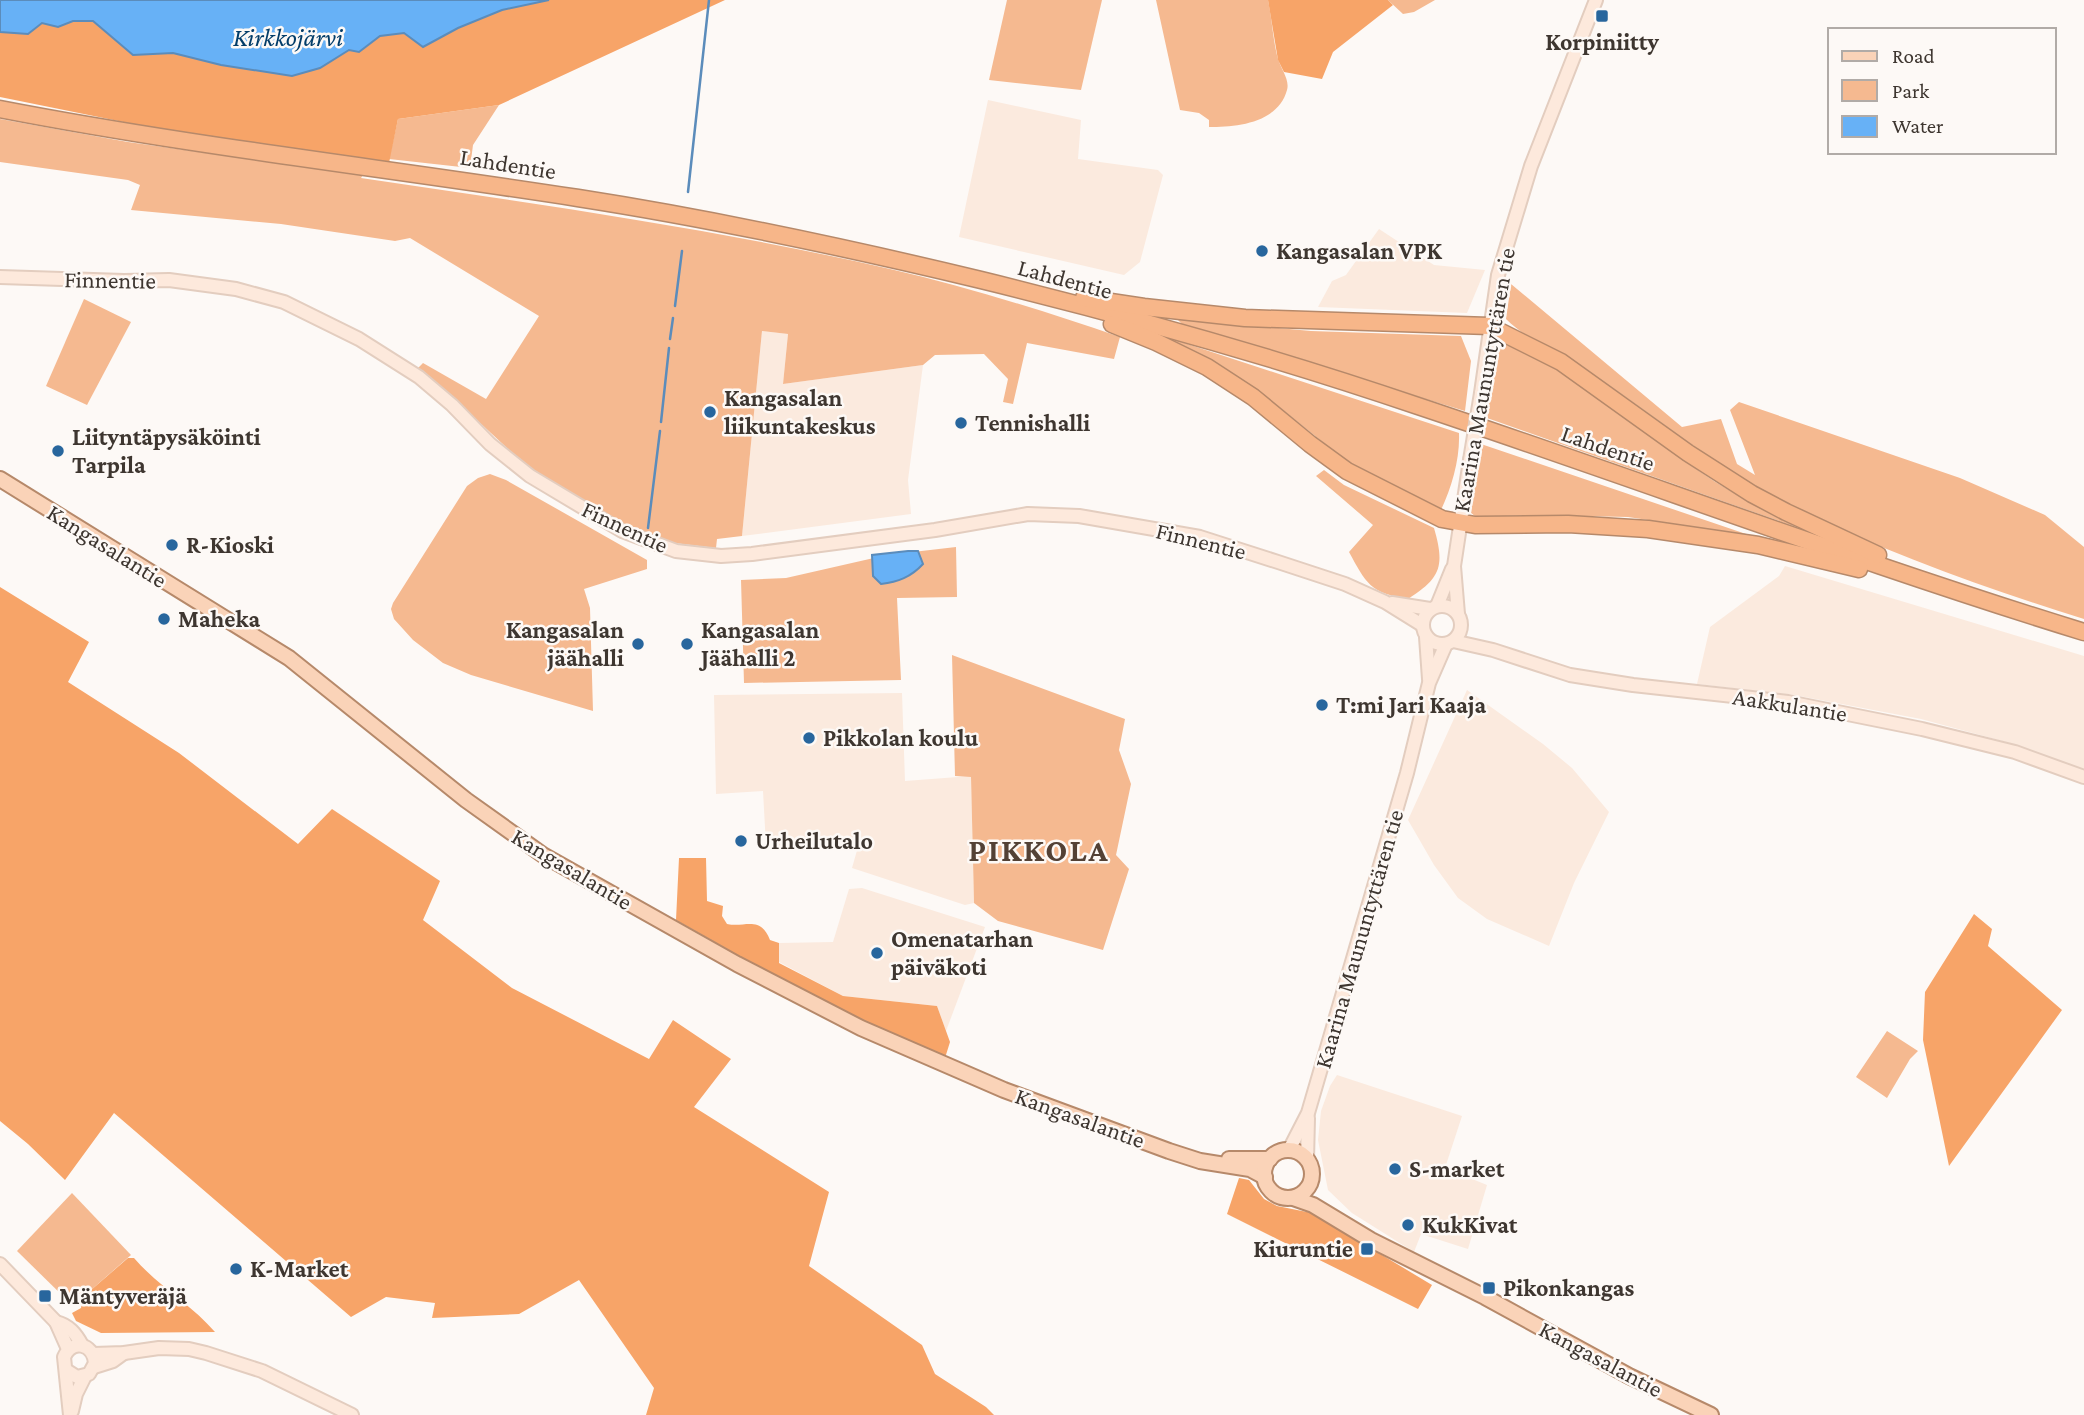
<svg xmlns="http://www.w3.org/2000/svg" width="2084" height="1415" font-family="'Crimson Pro',serif">
  <rect width="100%" height="100%" fill="#fdf9f6"/>
  <g fill="#fbeade">
    <path d="M 988,100 L 1081,120 L 1078,159 L 1158,170 L 1163,175 L 1140,262 L 1124,275 L 959,237 Z"/>
    <path d="M 1379,229 L 1434,265 L 1485,270 L 1467,313 L 1318,307 L 1332,281 L 1346,275 Z"/>
    <path d="M 762,331 L 788,334 L 783,384 L 923,365 L 908,480 L 911,514 L 742,536 Z"/>
    <path d="M 1785,566 L 2084,656 L 2084,772 L 2017,745 L 1921,719 L 1794,695 L 1697,684 L 1710,627 L 1779,576 Z"/>
    <path d="M 1467,690 L 1543,744 L 1572,768 L 1609,812 L 1574,883 L 1549,946 L 1487,919 L 1458,898 L 1434,865 L 1408,820 Z"/>
    <path d="M 902,693 L 905,781 L 971,776 L 974,903 L 965,905 L 852,868 L 860,840 L 793,842 L 793,846 L 766,846 L 763,791 L 716,794 L 714,695 Z"/>
    <path d="M 862,888 L 985,927 L 946,1031 L 937,1006 L 843,996 L 779,962 L 779,943 L 833,942 L 849,889 Z"/>
    <path d="M 1337,1075 L 1462,1116 L 1445,1168 L 1487,1185 L 1468,1249 L 1421,1234 L 1414,1252 L 1352,1213 L 1328,1190 L 1318,1140 L 1321,1111 L 1330,1086 Z"/>
  </g>
  <g fill="#f5b990">
    <path d="M 1007,0 L 1102,0 L 1081,90 L 989,80 Z"/>
    <path d="M 1156,0 L 1268,0 C 1272,19 1273,41 1278,59 C 1281,69 1290,80 1287,90 C 1278,123 1237,127 1209,127 L 1209,120 L 1199,113 L 1180,110 Z"/>
    <path d="M 1388,0 L 1435,0 L 1414,12 L 1403,14 Z"/>
    <path d="M 499,105 L 473,145 L 470,168 L 389,159 L 398,119 Z"/>
    <path d="M 0,119 L 128,142 L 363,175 L 361,178 C 538,204 716,229 890,269 C 968,287 1044,311 1120,337 L 1114,359 L 1027,343 L 1013,404 L 1003,402 L 1008,379 L 984,354 L 935,355 L 923,365 L 783,384 L 788,334 L 762,331 L 742,536 L 717,539 L 716,548 L 674,543 L 655,538 L 614,521 L 567,493 L 522,462 L 451,396 L 417,369 L 423,363 L 486,399 L 539,316 L 410,238 L 395,241 L 281,224 L 131,210 L 140,185 L 128,180 L 0,162 Z"/>
    <path d="M 1511,284 L 1682,427 L 1721,419 L 1737,464 L 1755,475 L 1730,410 L 1739,402 L 1960,478 L 2045,515 L 2084,547 L 2084,619 C 1973,584 1865,546 1763,490 C 1707,459 1657,418 1604,382 C 1572,360 1534,346 1506,319 Z"/>
    <path d="M 84,299 L 131,322 L 87,405 L 46,386 Z"/>
    <path d="M 1177,319 L 1311,331 L 1461,336 L 1471,361 L 1465,411 L 1183,325 Z"/>
    <path d="M 1163,336 L 1459,433 C 1460,459 1452,486 1441,510 L 1350,464 L 1274,403 L 1219,364 Z"/>
    <path d="M 1498,342 C 1574,367 1634,425 1699,471 C 1729,492 1763,509 1796,527 L 1487,418 L 1494,347 Z"/>
    <path d="M 1481,444 L 1749,535 L 1628,517 L 1536,515 L 1476,517 L 1470,512 L 1470,503 Z"/>
    <path d="M 1324,470 L 1344,485 L 1434,528 C 1445,566 1441,578 1408,599 C 1370,593 1366,583 1349,552 L 1373,525 L 1316,476 Z"/>
    <path d="M 490,474 L 506,480 L 647,560 L 647,569 L 584,589 L 590,608 L 593,711 L 471,675 L 443,663 L 413,640 L 394,619 L 391,609 L 393,603 L 467,486 L 478,478 Z"/>
    <path d="M 956,547 L 957,597 L 897,598 L 901,680 L 744,683 L 741,580 L 786,578 L 887,555 Z"/>
    <path d="M 952,655 L 1125,719 L 1119,750 L 1131,784 L 1116,855 L 1129,869 L 1103,950 L 998,921 L 974,903 L 971,777 L 955,776 Z"/>
    <path d="M 1887,1031 L 1918,1051 L 1910,1059 L 1887,1098 L 1856,1077 Z"/>
    <path d="M 72,1193 L 131,1255 L 83,1297 L 69,1302 L 17,1251 Z"/>
  </g>
  <g fill="#f7a468">
    <path d="M 549,0 L 725,0 L 499,105 L 398,119 L 389,163 L 260,146 L 148,127 L 0,97 L 0,32 L 28,34 L 42,23 L 58,27 L 73,21 L 93,21 L 133,55 L 173,53 L 221,65 L 320,68 L 349,50 L 359,52 L 380,36 L 404,33 L 423,47 L 458,28 L 502,10 Z"/>
    <path d="M 1268,0 L 1388,0 L 1393,5 L 1333,52 L 1322,79 L 1284,72 L 1278,60 Z"/>
    <path d="M 0,587 L 89,642 L 68,682 L 179,753 L 298,844 L 332,809 L 440,881 L 423,920 L 512,988 L 649,1059 L 673,1020 L 731,1059 L 694,1107 L 829,1192 L 809,1266 L 922,1345 L 935,1374 L 986,1407 L 994,1415 L 646,1415 L 654,1388 L 579,1280 L 519,1314 L 432,1318 L 435,1303 L 386,1297 L 351,1317 L 114,1113 L 65,1180 L 28,1144 L 0,1121 Z"/>
    <path d="M 679,858 L 706,858 L 707,901 L 723,906 L 722,916 L 727,924 C 745,928 760,915 770,940 L 779,943 L 779,963 L 843,996 L 937,1006 L 950,1042 L 945,1058 L 861,1025 L 676,920 Z"/>
    <path d="M 1974,914 L 1992,929 L 1988,946 L 2062,1010 L 1949,1166 L 1923,1040 L 1925,992 Z"/>
    <path d="M 1239,1178 L 1249,1180 L 1264,1199 L 1277,1206 L 1312,1213 L 1432,1285 L 1418,1309 L 1227,1214 Z"/>
    <path d="M 128,1258 L 134,1258 C 158,1286 191,1304 215,1332 L 101,1333 L 76,1321 L 72,1313 L 81,1308 L 83,1297 Z"/>
  </g>
  <g fill="#67b1f6" stroke="#5b8cbb" stroke-width="2">
    <path d="M 0,0 L 549,0 L 502,10 L 458,28 L 423,47 L 404,33 L 380,36 L 359,52 L 349,50 L 320,68 L 292,76 L 221,65 L 173,53 L 133,55 L 93,21 L 73,21 L 58,27 L 42,23 L 28,34 L 0,32 Z"/>
    <path d="M 908,551 L 918,551 L 923,564 C 911,577 898,582 881,584 L 873,576 L 872,555 Z"/>
  </g>
  <g fill="none" stroke-linecap="round" stroke-linejoin="round">
    <g stroke="#5b8cbb" stroke-width="2.5">
      <path d="M 688,192 L 709,0"/>
      <path d="M 675,306 L 682,251"/>
      <path d="M 670,339 L 673,318"/>
      <path d="M 661,422 L 669,348"/>
      <path d="M 648,528 L 660,431"/>
    </g>
    <defs>
      <g id="secondary">
        <path d="M 0,277 L 124,281 L 169,280 L 236,289 L 284,302 L 359,339 L 419,377 L 452,405 L 490,444 L 530,476 L 622,531 L 676,551 L 721,556 L 752,554 L 935,530 L 1028,514 L 1079,516 L 1200,537 L 1278,562 L 1345,584 L 1385,602 L 1422,625"/>
        <path d="M 1481,393 L 1498,275 L 1531,166 L 1596,0"/>
        <path d="M 1392,603 L 1430,609"/>
        <circle cx="1442" cy="625" r="19"/>
        <path d="M 1437,606 L 1452,569"/>
        <path d="M 1458,614 L 1454,566 L 1470,460"/>
        <path d="M 1426,637 L 1429,679"/>
        <path d="M 1453,641 L 1493,650 L 1570,675 L 1633,685 L 1788,702 L 1922,729 L 2015,752 L 2084,777"/>
        <path d="M 1289,1150 L 1308,1113 L 1407,773 L 1429,683 L 1446,644"/>
        <path d="M 1307,1160 L 1308,1118"/>
        <path d="M 0,1264 L 56,1322 L 68,1349"/>
        <path d="M 56,1322 C 69,1325 76,1334 82,1345"/>
        <path d="M 94,1354 L 124,1353 L 159,1348 L 189,1349 L 206,1353 L 262,1371 L 352,1415"/>
        <path d="M 94,1367 L 113,1361 L 124,1353"/>
        <path d="M 66,1370 L 77,1377 L 89,1374 L 95,1363 C 93,1343 72,1339 64,1357 L 70,1415"/>
        <path d="M 72,1411 L 76,1394 L 85,1376"/>
      </g>
      <g id="primary">
        <path d="M 0,479 L 289,658 L 466,800 L 543,855 L 737,964 L 861,1028 L 1004,1090 L 1169,1151 L 1200,1161 L 1250,1169 L 1265,1177"/>
        <circle cx="1288" cy="1174" r="24"/>
        <path d="M 1229,1159 L 1270,1159"/>
        <path d="M 1293,1198 L 1313,1205 L 1371,1240 L 1485,1297 L 1629,1376 L 1711,1415"/>
      </g>
      <g id="highway">
        <path d="M 0,109 C 191,146 385,168 578,198 C 713,219 848,248 981,280 C 1128,316 1274,357 1418,406 C 1640,480 1860,563 2084,632"/>
        <path d="M 1084,298 L 1144,307 L 1245,318 L 1489,326 L 1561,362 L 1688,453 L 1752,494 L 1786,512 L 1878,555"/>
        <path d="M 1112,324 L 1156,342 L 1207,367 L 1253,397 L 1310,444 L 1347,471 L 1442,519 L 1475,525 L 1568,524 L 1648,529 L 1758,545 L 1859,569"/>
      </g>
    </defs>
    <use href="#secondary" stroke="#e3cdbf" stroke-width="16"/>
    <use href="#primary" stroke="#b6896a" stroke-width="18"/>
    <use href="#highway" stroke="#b6896a" stroke-width="19"/>
    <use href="#secondary" stroke="#fde9dc" stroke-width="12"/>
    <use href="#primary" stroke="#fad3b8" stroke-width="14"/>
    <use href="#highway" stroke="#f7b689" stroke-width="16"/>
    <defs>
      <path id="secondary-bridge" d="M 1470,460 L 1481,393"/>
    </defs>
    <use href="#secondary-bridge" stroke="#e3cdbf" stroke-width="16" stroke-linecap="butt"/>
    <use href="#secondary-bridge" stroke="#fde9dc" stroke-width="12"/>
  </g>
  <g fill="#28669d" stroke="#fdf9f6" stroke-width="2.5">
    <rect x="1595" y="9" width="14" height="14" rx="3.5"/>
    <circle cx="1262" cy="251" r="7"/>
    <circle cx="710" cy="412" r="7"/>
    <circle cx="961" cy="423" r="7"/>
    <circle cx="58" cy="451" r="7"/>
    <circle cx="172" cy="545" r="7"/>
    <circle cx="164" cy="619" r="7"/>
    <circle cx="638" cy="644" r="7"/>
    <circle cx="687" cy="644" r="7"/>
    <circle cx="1322" cy="705" r="7"/>
    <circle cx="809" cy="738" r="7"/>
    <circle cx="741" cy="841" r="7"/>
    <circle cx="877" cy="953" r="7"/>
    <circle cx="1395" cy="1169" r="7"/>
    <circle cx="1408" cy="1225" r="7"/>
    <rect x="1360" y="1242" width="14" height="14" rx="3.5"/>
    <circle cx="236" cy="1269" r="7"/>
    <rect x="1482" y="1281" width="14" height="14" rx="3.5"/>
    <rect x="38" y="1289" width="14" height="14" rx="3.5"/>
  </g>
  <g text-anchor="middle" stroke-width="5" stroke-linejoin="round" paint-order="stroke">
    <g font-size="24" font-weight="bold" fill="#3e3630" stroke="#fdf9f6" text-anchor="start">
      <text x="1602" y="50" text-anchor="middle">Korpiniitty</text>
      <text x="1276" y="259">Kangasalan VPK</text>
      <text x="724" y="406">Kangasalan<tspan x="724" dy="28">liikuntakeskus</tspan></text>
      <text x="975" y="431">Tennishalli</text>
      <text x="72" y="445">Liityntäpysäköinti<tspan x="72" dy="28">Tarpila</tspan></text>
      <text x="186" y="553">R-Kioski</text>
      <text x="178" y="627">Maheka</text>
      <text x="624" y="638" text-anchor="end">Kangasalan<tspan x="624" dy="28">jäähalli</tspan></text>
      <text x="701" y="638">Kangasalan<tspan x="701" dy="28">Jäähalli 2</tspan></text>
      <text x="1336" y="713">T:mi Jari Kaaja</text>
      <text x="823" y="746">Pikkolan koulu</text>
      <text x="755" y="849">Urheilutalo</text>
      <text x="891" y="947">Omenatarhan<tspan x="891" dy="28">päiväkoti</tspan></text>
      <text x="1409" y="1177">S-market</text>
      <text x="1422" y="1233">KukKivat</text>
      <text x="1353" y="1257" text-anchor="end">Kiuruntie</text>
      <text x="250" y="1277">K-Market</text>
      <text x="1503" y="1296">Pikonkangas</text>
      <text x="59" y="1304">Mäntyveräjä</text>
    </g>
    <g font-size="24" fill="#3e3630" stroke="#fdf9f6">
      <text transform="translate(508 164) rotate(9)" y="8">Lahdentie</text>
      <text transform="translate(1065 279) rotate(15)" y="8">Lahdentie</text>
      <text transform="translate(110 280) rotate(1)" y="8">Finnentie</text>
      <text transform="translate(1484 380) rotate(-80)" y="8">Kaarina Maununtyttären tie</text>
      <text transform="translate(1608 448) rotate(19)" y="8">Lahdentie</text>
      <text transform="translate(625 527) rotate(25)" y="8">Finnentie</text>
      <text transform="translate(1201 541) rotate(14)" y="8">Finnentie</text>
      <text transform="translate(107 546) rotate(32)" y="8">Kangasalantie</text>
      <text transform="translate(1790 705) rotate(9)" y="8">Aakkulantie</text>
      <text transform="translate(572 869) rotate(31)" y="8">Kangasalantie</text>
      <text transform="translate(1359 939) rotate(-74)" y="8">Kaarina Maununtyttären tie</text>
      <text transform="translate(1080 1118) rotate(20)" y="8">Kangasalantie</text>
      <text transform="translate(1601 1359) rotate(28)" y="8">Kangasalantie</text>
    </g>
    <g font-size="26" font-style="italic" fill="#033d69" stroke="#fdf9f6">
      <text x="288" y="46">Kirkkojärvi</text>
    </g>
    <g font-size="32" font-weight="bold" letter-spacing="2" fill="#534135" stroke="#fdf9f6">
      <text x="1039" y="861">PIKKOLA</text>
    </g>
  </g>
  <rect x="1828" y="28" width="228" height="126" fill="#fdf9f6" stroke="#b1aba7" stroke-width="2"/>
  <rect x="1842" y="51" width="35" height="10" fill="#fad3b8" stroke="#b1aba7" stroke-width="2"/>
  <text x="1892" y="63" font-size="21" fill="#3e3630">Road</text>
  <rect x="1842" y="80" width="35" height="21" fill="#f5b990" stroke="#b1aba7" stroke-width="2"/>
  <text x="1892" y="98" font-size="21" fill="#3e3630">Park</text>
  <rect x="1842" y="116" width="35" height="21" fill="#67b1f6" stroke="#b1aba7" stroke-width="2"/>
  <text x="1892" y="133" font-size="21" fill="#3e3630">Water</text>
</svg>
